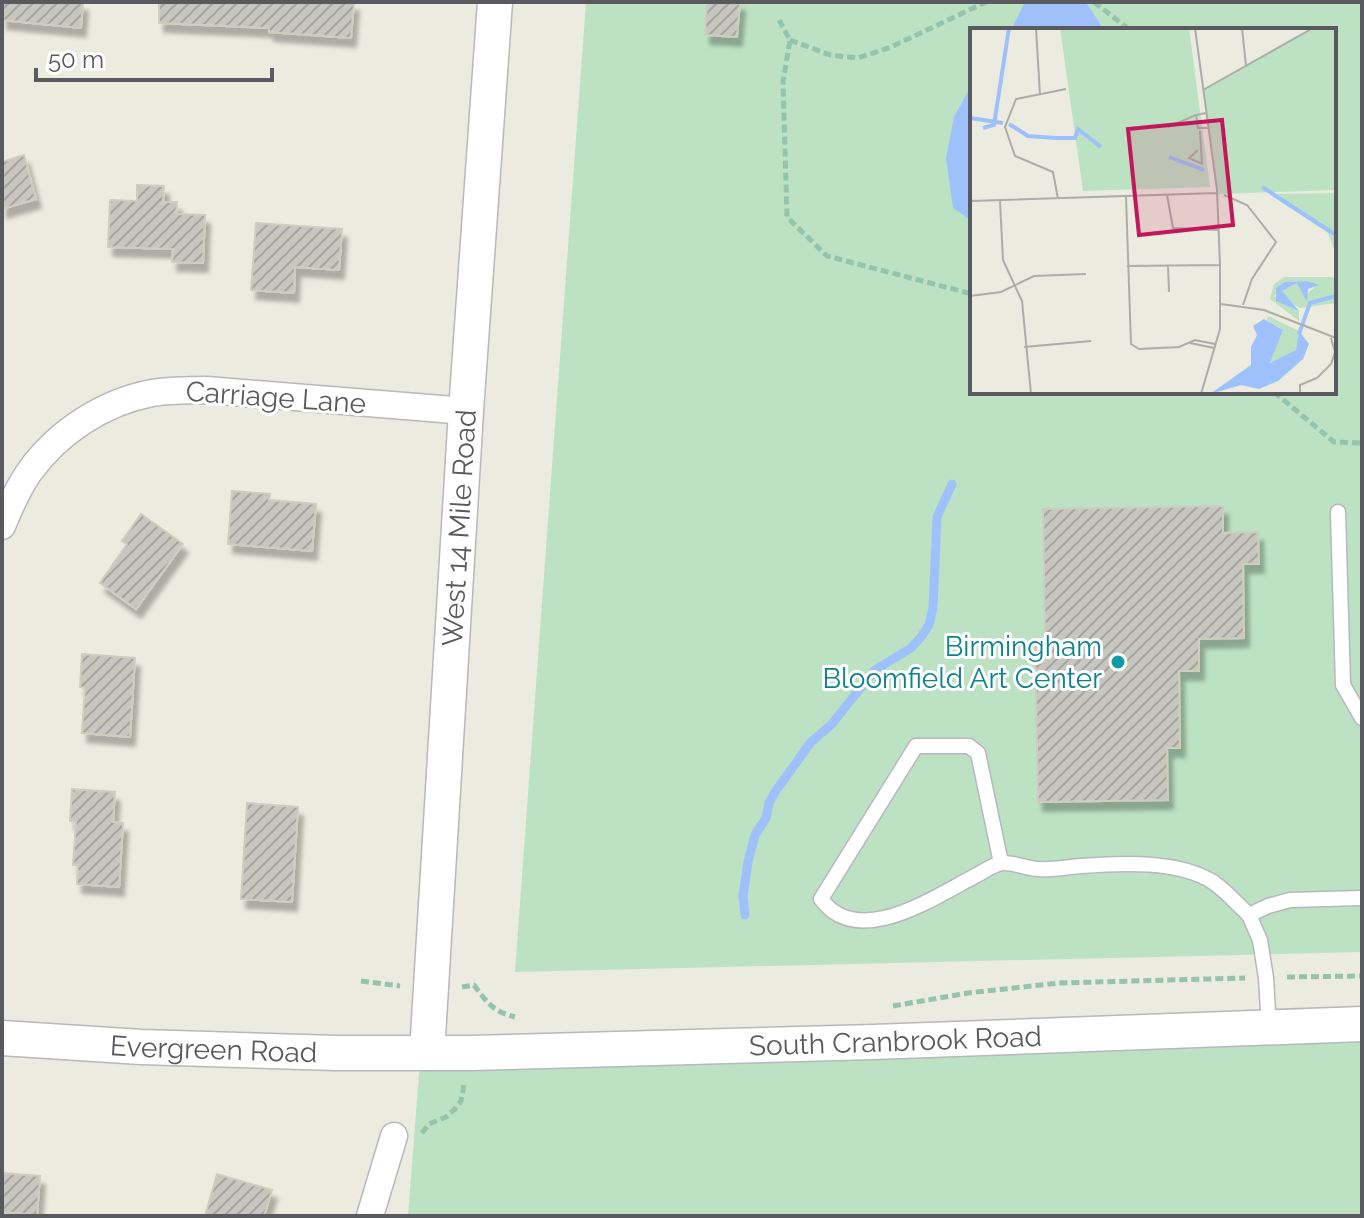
<svg xmlns="http://www.w3.org/2000/svg" width="1364" height="1218" font-family="Raleway,sans-serif">
  <defs>
    <pattern id="building-hatch" width="6" height="6" patternUnits="userSpaceOnUse" patternTransform="scale(2)"><rect width="6" height="6" fill="#c8c7bf"/><path d="M-1 1l2-2M0 6l6-6M5 7l2-2" fill="none" stroke="#a5a59f"/></pattern>
    <filter id="shadow"><feDropShadow dx="5" dy="9" stdDeviation="2" flood-color="#0004"/></filter>
  </defs>
  <rect width="100%" height="100%" fill="#ebebdf"/>
  <g fill="#bce2c3" fill-rule="evenodd">
    <path d="M 586,2 L 1362,2 L 1362,952 L 515,972 ZM 972,30 L 1334,30 L 1334,392 L 972,392 Z"/>
    <path d="M 1362,1038 L 1362,1216 L 408,1216 L 420,1061 Z"/>
  </g>
  <g fill="#9fc1fb">
    <path d="M 1025,2 L 1081,2 L 1088,5 L 1104,30 L 1011,30 Z"/>
    <path d="M 972,84 L 972,221 L 953,208 L 946,158 L 954,117 Z"/>
  </g>
  <g fill="none" stroke-linecap="round" stroke-linejoin="round">
    <path stroke="#9fc1fb" stroke-width="9" d="M 745,915 L 743,896 L 748,862 L 755,835 L 766,818 L 769,803 L 775,792 L 811,742 L 831,725 L 875,670 L 911,648 L 921,637 L 929,625 L 933,608 L 937,517 L 952,484"/>
  </g>
  <g fill="url(#building-hatch)" stroke="#cfcdbe" stroke-width="2" filter="url(#shadow)">
    <path d="M 2,2 L 83,2 L 81,28 L 2,20 Z"/>
    <path d="M 159,2 L 354,2 L 351,38 L 269,32 L 269,28 L 159,23 Z"/>
    <path d="M 707,2 L 740,2 L 737,37 L 705,35 Z"/>
    <path d="M 24,155 L 36,199 L 2,209 L 2,162 Z"/>
    <path d="M 137,185 L 164,186 L 163,202 L 177,202 L 176,214 L 205,215 L 203,263 L 172,262 L 173,249 L 108,247 L 110,200 L 137,201 Z"/>
    <path d="M 256,223 L 342,229 L 339,270 L 295,267 L 294,293 L 251,290 Z"/>
    <path d="M 232,491 L 270,494 L 269,500 L 316,504 L 312,551 L 228,544 Z"/>
    <path d="M 1223,506 L 1223,533 L 1258,532 L 1259,564 L 1243,564 L 1244,638 L 1199,639 L 1199,671 L 1179,671 L 1180,748 L 1167,748 L 1168,800 L 1038,802 L 1035,639 L 1045,639 L 1043,509 Z"/>
    <path d="M 141,514 L 183,544 L 136,609 L 100,583 L 127,544 L 122,541 Z"/>
    <path d="M 82,654 L 135,658 L 130,737 L 82,733 L 85,688 L 80,687 Z"/>
    <path d="M 72,789 L 115,792 L 113,822 L 123,823 L 119,887 L 77,884 L 78,865 L 73,865 L 76,822 L 70,821 Z"/>
    <path d="M 247,803 L 298,807 L 292,902 L 241,899 Z"/>
    <path d="M 2,1173 L 40,1176 L 37,1215 L 2,1212 Z"/>
    <path d="M 217,1174 L 272,1190 L 264,1216 L 205,1216 Z"/>
  </g>
  <g fill="none" stroke-linecap="round" stroke-linejoin="round">
    <defs>
      <g id="service">
        <path d="M 1338,512 L 1343,685 L 1362,718"/>
        <path d="M 1001,863 L 978,753 L 969,746 L 916,746 L 821,899 C 858,950 934,897 975,876 C 983,872 994,864 1002,863 C 1014,862 1027,869 1039,869 C 1053,870 1067,867 1081,866 C 1121,863 1178,860 1213,882 C 1226,891 1237,904 1249,915"/>
        <path d="M 1269,1028 L 1266,978 L 1260,940 L 1249,915 L 1268,906 L 1290,900 L 1362,898"/>
      </g>
      <g id="minor">
        <path d="M 2,526 C 10,507 18,488 30,471 C 58,432 104,402 152,393 C 170,390 189,390 207,390 L 466,411"/>
        <path d="M 370,1216 L 394,1136"/>
      </g>
      <g id="tertiary">
        <path id="s1" d="M 2,1038 L 141,1047 L 336,1053 L 471,1053 L 873,1042 L 1362,1024"/>
        <path id="s2" d="M 427,1053 L 466,411 L 495,2"/>
      </g>
    </defs>
    <use href="#service" stroke="#b7b8be" stroke-width="17"/>
    <use href="#minor" stroke="#b7b8be" stroke-width="29"/>
    <use href="#tertiary" stroke="#b7b8be" stroke-width="37"/>
    <g stroke="#96c3ab" stroke-width="5" stroke-dasharray="8 4" stroke-linecap="butt">
      <path d="M 1094,2 L 1130,30"/>
      <path d="M 779,20 L 790,40 L 783,82 L 787,217 L 827,256 L 972,294"/>
      <path d="M 790,40 L 830,55 L 858,58 L 891,47 L 986,2"/>
      <path d="M 1274,392 L 1334,442 L 1362,443"/>
      <path d="M 1287,977 L 1362,976"/>
      <path d="M 361,981 L 400,986"/>
      <path d="M 462,987 L 474,985 C 487,1003 494,1012 515,1017"/>
      <path d="M 893,1006 L 968,993 L 1059,983 L 1245,978"/>
      <path d="M 422,1133 L 429,1124 L 446,1117 L 455,1109 L 461,1101 L 464,1084"/>
    </g>
    <use href="#service" stroke="#fff" stroke-width="14"/>
    <use href="#minor" stroke="#fff" stroke-width="26"/>
    <use href="#tertiary" stroke="#fff" stroke-width="34"/>
  </g>
  <circle fill="#0f9aa8" stroke="#fff" stroke-width="3" cx="1118" cy="662" r="8"/>
  <g text-anchor="middle" stroke-width="6" stroke-linejoin="round" paint-order="stroke">
    <g font-size="28" fill="#585a60" stroke="#fff">
      <text transform="translate(276 397) rotate(4)" y="10">Carriage Lane</text>
      <text dy="10" stroke="none"><textPath href="#s2" startOffset="526">West 14 Mile Road</textPath></text>
      <text dy="10" stroke="none"><textPath href="#s1" startOffset="894">South Cranbrook Road</textPath></text>
      <text dy="10" stroke="none"><textPath href="#s1" startOffset="212">Evergreen Road</textPath></text>
    </g>
    <g font-size="28" fill="#0d838f" stroke="#fff" text-anchor="end">
      <text x="1102" y="656">Birmingham<tspan x="1102" dy="32">Bloomfield Art Center</tspan></text>
    </g>
  </g>
  <g transform="translate(970 28)">
    <rect width="366" height="366" fill="#ebebdf"/>
    <path d="M 90,0 L 219,0 L 240,159 L 113,163 ZM 342,0 L 366,0 L 366,162 L 248,166 L 234,62 Z" fill="#bce2c3"/>
    <path d="M 366,165 L 366,226 L 358,205 L 299,166 ZM 314,249 L 366,249 L 366,275 L 330,280 L 316,272 L 312,263 L 327,255 L 336,266 L 344,260 L 337,253 L 315,254 L 304,268 L 329,283 L 329,293 L 300,271 L 304,256 Z" fill="#bce2c3"/>
    <path d="M 298,288 L 329,303 L 326,322 L 305,337 L 300,333 L 313,302 L 297,292 Z" fill="#bce2c3"/>
    <path d="M 337,253 L 349,257 L 338,261 L 337,274 L 327,255 L 312,263 L 329,283 L 306,273 L 306,260 L 315,254 ZM 294,291 L 313,302 L 300,335 L 326,322 L 329,303 L 339,316 L 333,331 L 308,353 L 289,361 L 271,357 L 240,366 L 281,337 L 281,319 L 287,307 L 283,298 Z" fill="#9fc1fb"/>
    <path fill="none" stroke="#9fc1fb" stroke-width="4" d="M 0,90 L 33,95M 39,96 L 58,108 L 86,110 L 105,110 L 108,101 L 131,119M 13,100 L 24,97 L 39,0M 199,129 L 234,142M 292,159 L 366,207M 329,306 L 340,275 L 366,268"/>
    <path fill="none" stroke="#acada8" stroke-width="2" d="M 66,0 L 70,67M 225,0 L 247,162 L 250,237 L 250,301 L 231,366M 272,0 L 276,38M 233,62 L 343,0M 236,85 L 226,87 L 228,100 L 238,100M 198,99 L 226,87M 228,122 L 219,130 L 232,136 L 230,103M 197,167 L 203,200 L 249,202M 254,167 L 277,177 L 306,214 L 282,251 L 273,277M 156,169 L 161,316 L 169,321 L 209,319 L 225,312 L 245,316M 88,171 L 83,144 L 45,128 L 35,99 L 46,71 L 96,61M 0,173 L 247,165M 30,173 L 33,232 L 52,273 L 61,366M 157,238 L 250,237M 198,238 L 199,264M 0,268 L 31,264 L 64,248 L 116,246M 251,276 L 294,282 L 366,310M 220,315 L 244,320M 54,319 L 121,313M 0,342 L 1,366M 330,366 L 330,357 L 347,350 L 361,336 L 365,324 L 361,310"/>
    <path fill="#c2185b" fill-opacity="0.15" stroke="#c2185b" stroke-width="4" d="M 252,92 L 263,197 L 169,207 L 158,101 Z"/>
    <rect width="366" height="366" fill="none" stroke="#585a60" stroke-width="4"/>
  </g>
  <rect width="1364" height="1218" fill="none" stroke="#585a60" stroke-width="8"/>
  <path d="M36 68v12h236v-12" fill="none" stroke="#585a60" stroke-width="4"/>
  <text x="48" y="68" font-size="24" fill="#585a60" stroke="#ffffff" stroke-width="6" paint-order="stroke">50 m</text>
</svg>
